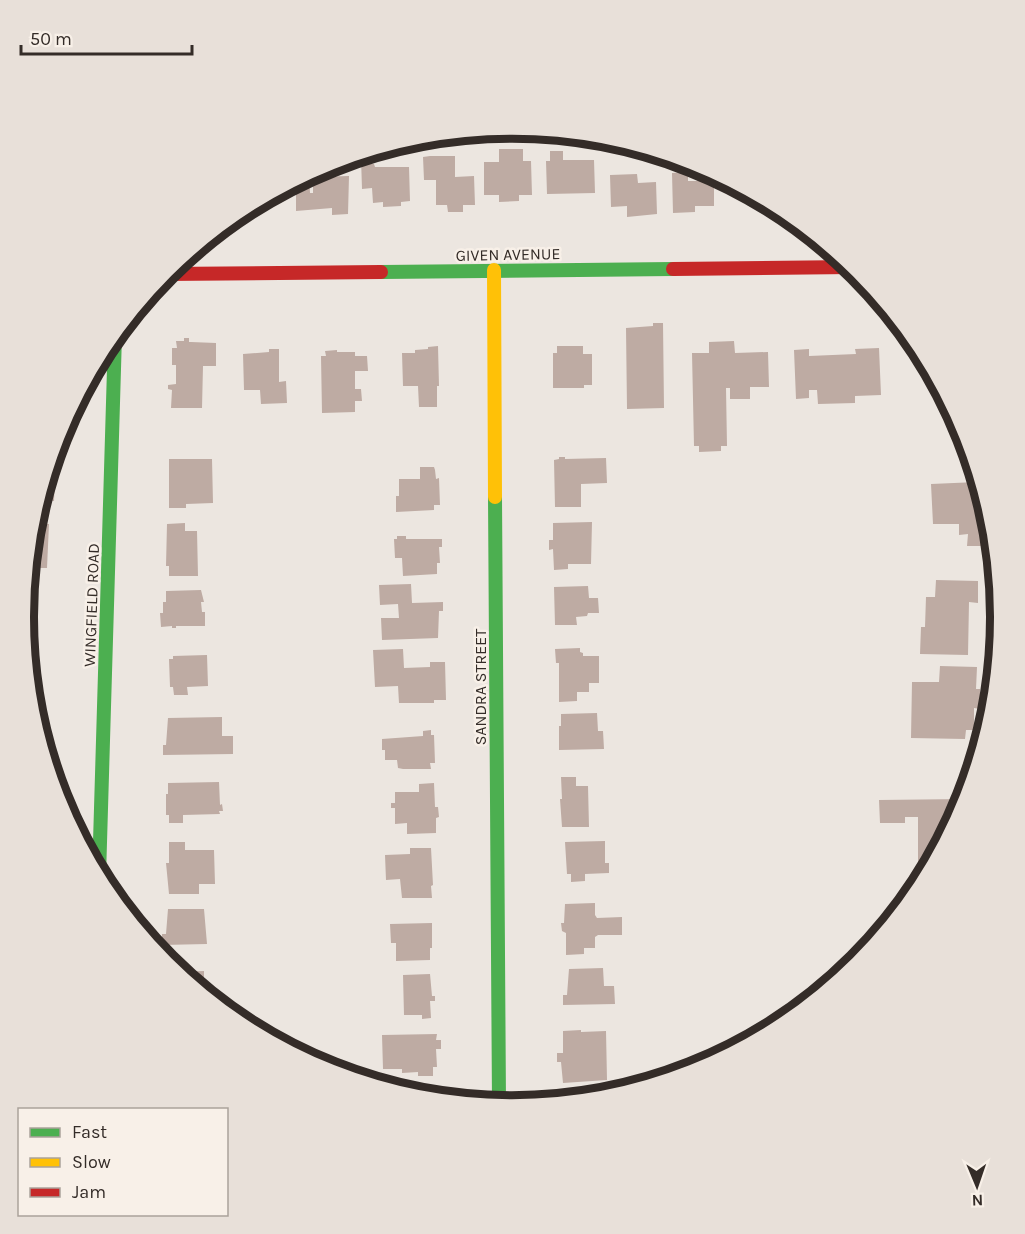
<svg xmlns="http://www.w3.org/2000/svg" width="1025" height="1234" font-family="Karla,sans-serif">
  <rect width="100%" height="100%" fill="#ece6e0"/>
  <g fill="#beaba3">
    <path d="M 499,149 L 523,149 L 523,161 L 531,161 L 532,195 L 519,195 L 519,201 L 499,202 L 499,195 L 484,195 L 484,162 L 499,162 Z"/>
    <path d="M 550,151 L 563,151 L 563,160 L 594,160 L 595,193 L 547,194 L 546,161 L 550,161 Z"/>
    <path d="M 430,156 L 455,156 L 455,177 L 474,176 L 475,205 L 463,205 L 463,212 L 448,212 L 447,205 L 436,205 L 436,180 L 424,180 L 423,157 Z"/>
    <path d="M 361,158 L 369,158 L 369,164 L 374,164 L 375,167 L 409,167 L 410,201 L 401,202 L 401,206 L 383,207 L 383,202 L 373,203 L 372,188 L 362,189 Z"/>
    <path d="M 699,166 L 714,173 L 714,206 L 695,206 L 695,212 L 673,213 L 672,173 L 688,172 L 688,181 L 700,181 Z"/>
    <path d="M 637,174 L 638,183 L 656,182 L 657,214 L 627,217 L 627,206 L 611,207 L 610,175 Z"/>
    <path d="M 309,175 L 310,193 L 313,193 L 313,177 L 349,176 L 348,214 L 332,215 L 332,208 L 296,211 L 296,181 Z"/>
    <path d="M 754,195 L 784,211 L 785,212 L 763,213 L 763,207 L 754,207 Z"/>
    <path d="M 653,323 L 663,323 L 664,408 L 627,409 L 626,328 L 653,326 Z"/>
    <path d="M 184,338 L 189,338 L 189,342 L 191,342 L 216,343 L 216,366 L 203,366 L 202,408 L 171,408 L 172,390 L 168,389 L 168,385 L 176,384 L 176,365 L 172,365 L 172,348 L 177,348 L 176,341 L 184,341 Z"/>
    <path d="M 734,341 L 735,353 L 768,352 L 769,387 L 750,387 L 750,399 L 730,399 L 730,388 L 726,388 L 727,446 L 721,446 L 721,451 L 699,452 L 699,446 L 694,446 L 692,353 L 709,353 L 709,342 Z"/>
    <path d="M 438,346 L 439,386 L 437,386 L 437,407 L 419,407 L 418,386 L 403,386 L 402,353 L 415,353 L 415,350 L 428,349 L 428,347 Z"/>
    <path d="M 557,346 L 583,346 L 583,354 L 592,354 L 592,385 L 584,385 L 584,388 L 553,388 L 553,353 L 557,353 Z"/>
    <path d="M 879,348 L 881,395 L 855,396 L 855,403 L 818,404 L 817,390 L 809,390 L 809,398 L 796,399 L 794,350 L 809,349 L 809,356 L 856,354 L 855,349 Z"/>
    <path d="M 269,349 L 279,349 L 279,382 L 286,381 L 287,403 L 261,404 L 260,390 L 244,390 L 243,354 L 269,352 Z"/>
    <path d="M 337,350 L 337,352 L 355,352 L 355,356 L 367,356 L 368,371 L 355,371 L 355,389 L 361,389 L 362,401 L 355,401 L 355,412 L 322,413 L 321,356 L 326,356 L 325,351 Z"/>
    <path d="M 929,365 L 931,368 L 944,393 L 940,393 L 939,390 L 932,391 Z"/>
    <path d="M 53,456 L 56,456 L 54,501 L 40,500 Z"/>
    <path d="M 559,457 L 565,457 L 565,459 L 606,458 L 607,483 L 581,484 L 581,507 L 555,507 L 554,460 L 559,459 Z"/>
    <path d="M 169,459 L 212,459 L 213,503 L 186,504 L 186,508 L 169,508 Z"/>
    <path d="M 420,467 L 434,467 L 435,470 L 436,479 L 439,478 L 440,505 L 434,505 L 434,510 L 396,512 L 396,496 L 399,496 L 399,479 L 420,479 Z"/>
    <path d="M 977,482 L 980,482 L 990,516 L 991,546 L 967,546 L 968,534 L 959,535 L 959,524 L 933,524 L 931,484 Z"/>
    <path d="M 592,522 L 591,564 L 568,564 L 568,569 L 554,570 L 553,549 L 549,550 L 549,540 L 553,540 L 553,523 Z"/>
    <path d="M 33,523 L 49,524 L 47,568 L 29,568 Z"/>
    <path d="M 185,523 L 185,531 L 197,531 L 198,576 L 169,576 L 169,566 L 166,566 L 167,524 Z"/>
    <path d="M 397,536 L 406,536 L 406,539 L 442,539 L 442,547 L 439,547 L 440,563 L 437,563 L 437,574 L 403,576 L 402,558 L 395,558 L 394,539 L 397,539 Z"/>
    <path d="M 936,580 L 978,581 L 978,603 L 969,602 L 968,655 L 920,654 L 921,627 L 925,627 L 926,597 L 935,597 Z"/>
    <path d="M 27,584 L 36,585 L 35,629 L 25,628 L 24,617 Z"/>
    <path d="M 411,584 L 412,603 L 443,602 L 443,611 L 439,611 L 438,638 L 382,640 L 381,618 L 399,618 L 398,604 L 380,605 L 379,585 Z"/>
    <path d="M 588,586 L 589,598 L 598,598 L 599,613 L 588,613 L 587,616 L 576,617 L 577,625 L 555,625 L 554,587 Z"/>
    <path d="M 201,590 L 204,602 L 201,602 L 202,612 L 205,612 L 205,626 L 176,626 L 176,628 L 172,628 L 172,626 L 161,627 L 160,613 L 163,613 L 163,602 L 166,602 L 166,591 Z"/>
    <path d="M 27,644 L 34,644 L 34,670 L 36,670 L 36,681 L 32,681 L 33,687 L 31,687 Z"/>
    <path d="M 580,648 L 580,652 L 583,653 L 583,656 L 599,656 L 599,683 L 589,683 L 589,692 L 577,692 L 577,701 L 559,702 L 559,663 L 556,663 L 555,649 Z"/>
    <path d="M 403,649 L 404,668 L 430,667 L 430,662 L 445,662 L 446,700 L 434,700 L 434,703 L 399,703 L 398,686 L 375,687 L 373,650 Z"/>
    <path d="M 207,655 L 208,686 L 187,687 L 188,695 L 174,695 L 173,687 L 170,687 L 169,659 L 173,659 L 173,656 Z"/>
    <path d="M 940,666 L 977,667 L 976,689 L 980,689 L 980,709 L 974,708 L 974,730 L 966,730 L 965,739 L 911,738 L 912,682 L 939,682 Z"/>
    <path d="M 33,707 L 40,707 L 41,725 L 43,725 L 43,732 L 40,732 Z"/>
    <path d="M 597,713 L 598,731 L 603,731 L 604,749 L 559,750 L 559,726 L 561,726 L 561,714 Z"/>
    <path d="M 222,717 L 222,736 L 233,736 L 233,754 L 163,755 L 163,745 L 166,745 L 168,718 Z"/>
    <path d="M 431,730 L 431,735 L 434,735 L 435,763 L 430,763 L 431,769 L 403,769 L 398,768 L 397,760 L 385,760 L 385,750 L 382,750 L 382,739 L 423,736 L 423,731 Z"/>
    <path d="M 561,777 L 576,777 L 576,786 L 588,786 L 589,827 L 562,827 L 560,799 L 562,799 Z"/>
    <path d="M 219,782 L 220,805 L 222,804 L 223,811 L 219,811 L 220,814 L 183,815 L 183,823 L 169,823 L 169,815 L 166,815 L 166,794 L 168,794 L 168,783 Z"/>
    <path d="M 434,783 L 435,807 L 438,807 L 439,817 L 436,818 L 436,833 L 407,834 L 407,823 L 395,824 L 395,808 L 391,808 L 391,803 L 395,803 L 395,792 L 419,792 L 419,784 Z"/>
    <path d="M 965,799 L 930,868 L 918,868 L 918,817 L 905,817 L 905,823 L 880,823 L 879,800 Z"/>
    <path d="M 605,841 L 605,863 L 609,863 L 609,873 L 585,874 L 585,881 L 571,882 L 571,874 L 567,874 L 565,842 Z"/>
    <path d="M 169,842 L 185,842 L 185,850 L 214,850 L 215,884 L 199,884 L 199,894 L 169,894 L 166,863 L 169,863 Z"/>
    <path d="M 410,848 L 431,848 L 433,885 L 431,886 L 432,898 L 402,898 L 400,879 L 386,880 L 385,855 L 410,854 Z"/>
    <path d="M 595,903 L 595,915 L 597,918 L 622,917 L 622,935 L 598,935 L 595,937 L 595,948 L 584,948 L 584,954 L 566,955 L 566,933 L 562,931 L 561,923 L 564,923 L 565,904 Z"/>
    <path d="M 168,909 L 204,909 L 207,944 L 162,945 L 162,934 L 166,934 Z"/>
    <path d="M 432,923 L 432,948 L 430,948 L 430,960 L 396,961 L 396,943 L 391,943 L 390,924 Z"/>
    <path d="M 603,968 L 604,986 L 614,986 L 615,1004 L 563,1005 L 563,995 L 567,995 L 569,969 Z"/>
    <path d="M 204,971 L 204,991 L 212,990 L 212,1000 L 179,972 Z"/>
    <path d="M 430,974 L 432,996 L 435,996 L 435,1001 L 430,1001 L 431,1018 L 422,1019 L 422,1015 L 404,1015 L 403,975 Z"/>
    <path d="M 581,1030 L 581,1032 L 606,1031 L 607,1080 L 563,1083 L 561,1062 L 557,1062 L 557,1053 L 563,1053 L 563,1031 Z"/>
    <path d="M 437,1034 L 436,1040 L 441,1040 L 441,1049 L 436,1049 L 437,1067 L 433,1067 L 433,1076 L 418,1076 L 418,1072 L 402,1073 L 402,1069 L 383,1069 L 382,1035 Z"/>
  </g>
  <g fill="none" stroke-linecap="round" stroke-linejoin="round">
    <g stroke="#4caf50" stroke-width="14">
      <path d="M 381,272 L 673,269"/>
      <path d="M 495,497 L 499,1104"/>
      <path d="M 99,876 L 115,335"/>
    </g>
    <path stroke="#ffc107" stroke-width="14" d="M 494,270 L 495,497"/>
    <g stroke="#c62828" stroke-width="14">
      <path d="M 673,269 L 852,267"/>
      <path d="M 165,274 L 381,272"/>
    </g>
  </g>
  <g text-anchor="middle" stroke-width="5" stroke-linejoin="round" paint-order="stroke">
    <g font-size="16" fill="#342c28" stroke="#f8f0e8">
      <text transform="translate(508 254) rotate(-1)" y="6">GIVEN AVENUE</text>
      <text transform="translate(91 605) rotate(-88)" y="6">WINGFIELD ROAD</text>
      <text transform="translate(480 687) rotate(-90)" y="6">SANDRA STREET</text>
    </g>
  </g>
  <path d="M0 0H1025V1234H0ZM34 617a478 478 0 1 1 956 0a478 478 0 1 1-956 0Z" fill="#e8e0d9" fill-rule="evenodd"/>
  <path fill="none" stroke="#342c28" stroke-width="8" d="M34 617a478 478 0 1 1 956 0a478 478 0 1 1-956 0Z"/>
  <rect x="18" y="1108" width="210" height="108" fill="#f8f0e8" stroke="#aaa29b" stroke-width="1.5"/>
  <rect x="30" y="1128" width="30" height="9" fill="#4caf50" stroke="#aaa29b" stroke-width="1.5"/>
  <text x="72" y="1138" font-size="18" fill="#342c28">Fast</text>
  <rect x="30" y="1158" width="30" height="9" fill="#ffc107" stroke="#aaa29b" stroke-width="1.5"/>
  <text x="72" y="1168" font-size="18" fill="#342c28">Slow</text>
  <rect x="30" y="1188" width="30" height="9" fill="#c62828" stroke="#aaa29b" stroke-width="1.5"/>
  <text x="72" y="1198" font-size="18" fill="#342c28">Jam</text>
  <g transform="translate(977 1186) rotate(178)" stroke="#f8f0e8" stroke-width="4.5" paint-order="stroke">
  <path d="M0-4.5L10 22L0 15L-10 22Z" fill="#342c28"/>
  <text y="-9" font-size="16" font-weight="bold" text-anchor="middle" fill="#342c28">N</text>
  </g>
  <path d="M21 45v9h171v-9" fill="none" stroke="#342c28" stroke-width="3"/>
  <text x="30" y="45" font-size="18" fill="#342c28" stroke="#f8f0e8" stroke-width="4.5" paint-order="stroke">50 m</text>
</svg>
